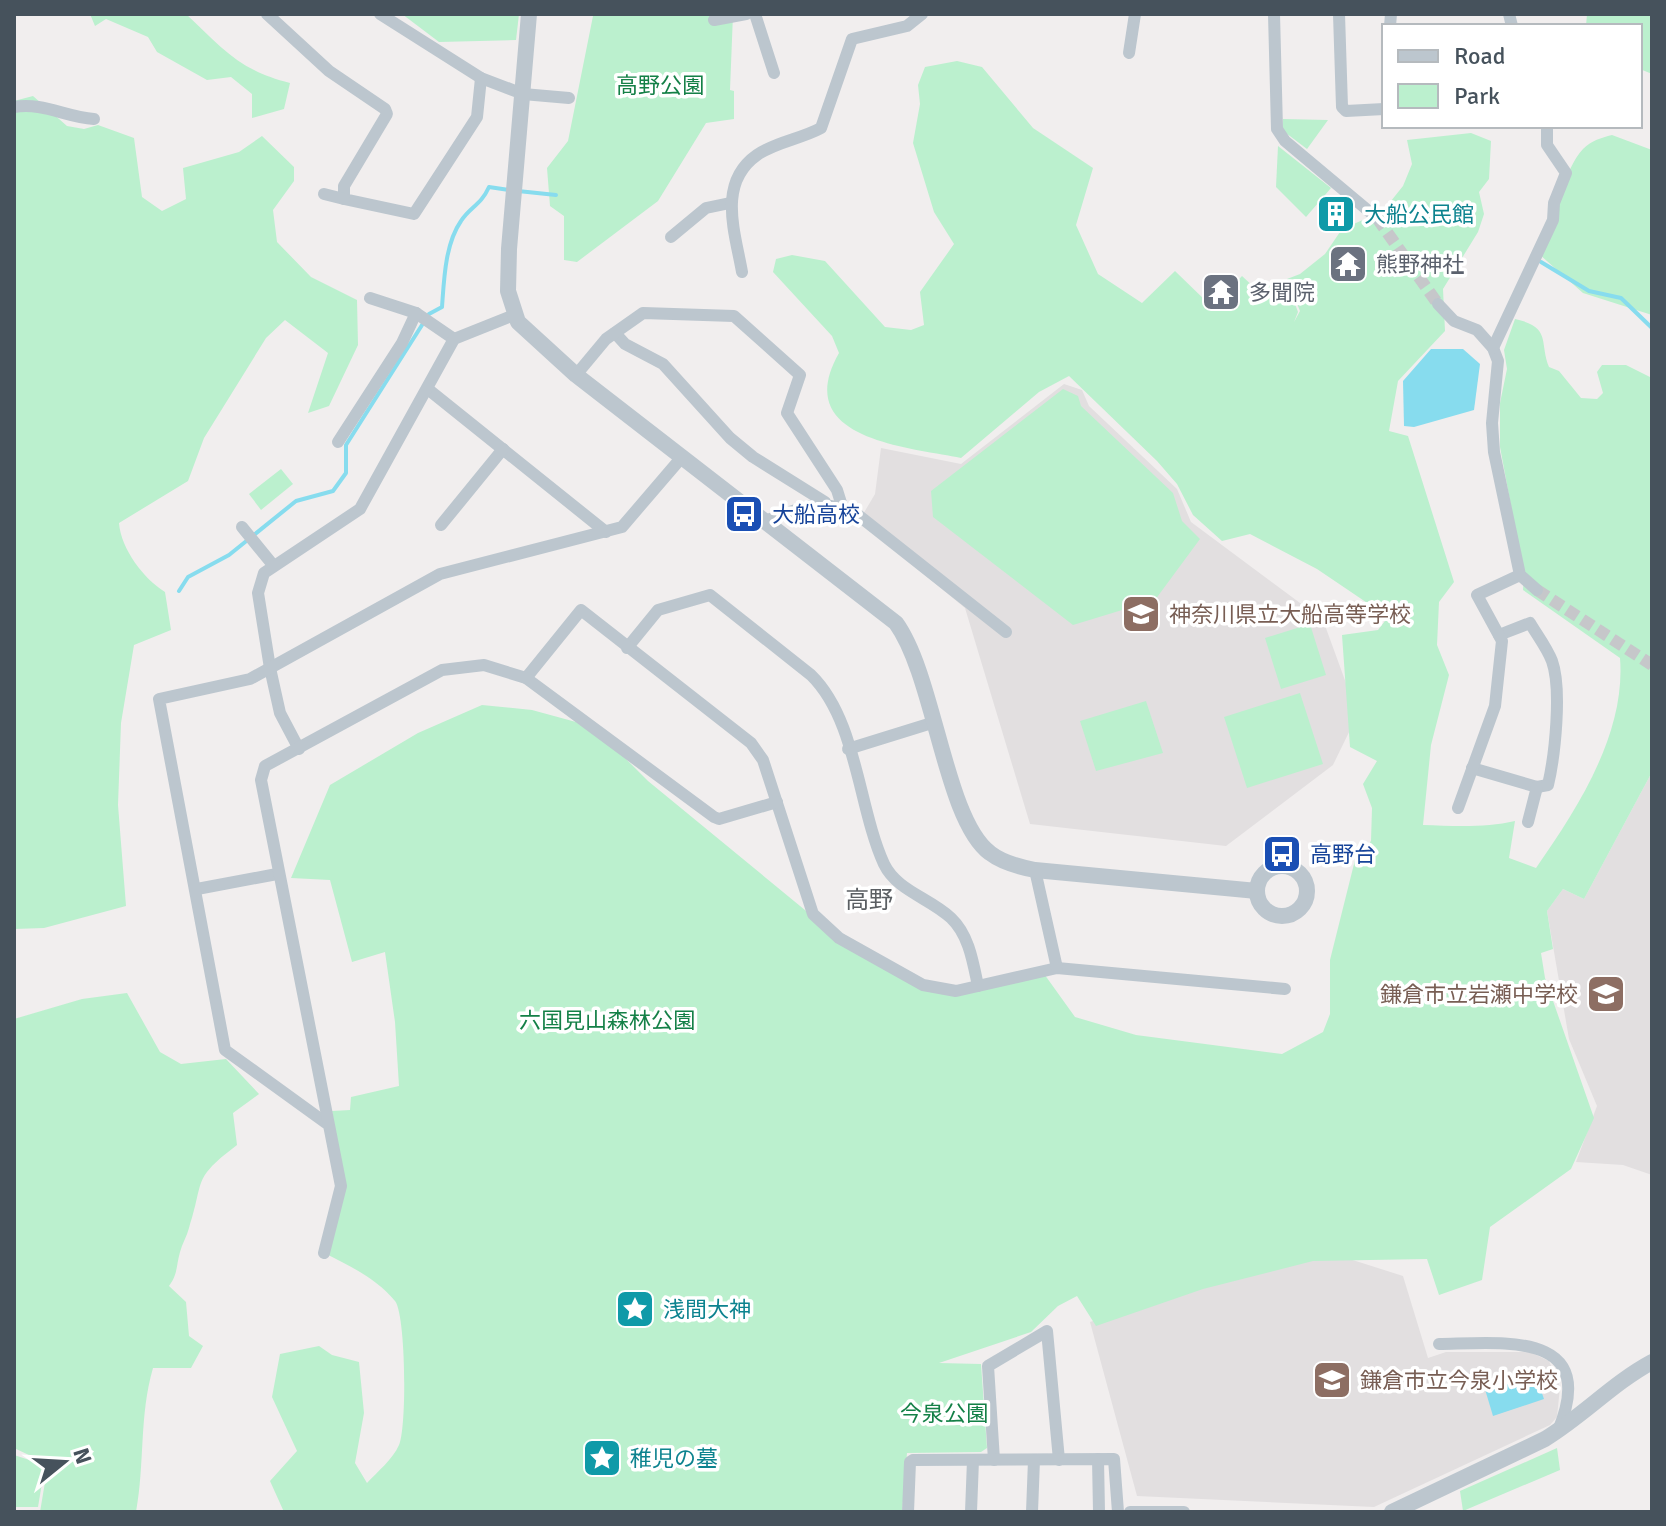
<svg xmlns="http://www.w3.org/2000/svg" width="1666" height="1526" font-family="Signika,'Noto Sans JP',sans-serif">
  <rect width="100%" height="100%" fill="#f1eeee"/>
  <g fill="#e2dfe0">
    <path d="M 1064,384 L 1082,390 L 1089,406 L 1177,489 L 1191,522 L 1323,620 L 1350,694 L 1351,728 L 1333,765 L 1226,846 L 1030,824 L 965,608 L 859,521 L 875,494 L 881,448 L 961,464 Z"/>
    <path d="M 1652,772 L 1652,1175 L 1623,1165 L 1576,1162 L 1597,1106 L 1569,1039 L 1547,911 L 1563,889 L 1584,899 Z"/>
    <path d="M 1315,1248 L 1403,1276 L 1428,1358 L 1446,1352 L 1530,1352 L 1549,1361 L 1560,1387 L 1557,1417 L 1550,1425 L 1374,1507 L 1137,1496 L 1090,1322 Z"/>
  </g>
  <g fill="#bbf0ce">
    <path d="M 90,14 L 186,14 C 222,48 240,71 290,83 L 284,109 L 252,118 L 252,94 L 231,77 L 207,80 L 157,52 L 148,37 L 106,19 L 95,26 Z"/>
    <path d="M 402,14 L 519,14 L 516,40 L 439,42 Z"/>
    <path d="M 588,14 L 733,14 L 730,90 L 734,91 L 734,119 L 706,123 L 658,201 L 577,262 L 564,260 L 564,216 L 550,206 L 547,168 L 568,141 L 593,16 Z"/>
    <path d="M 1587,14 L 1652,14 L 1652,74 L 1640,69 L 1640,26 L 1586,26 Z"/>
    <path d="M 957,61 L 982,67 L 1033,128 L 1093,168 L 1076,225 L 1098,274 L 1142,303 L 1175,271 L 1208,303 L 1206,306 L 1218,297 L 1223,300 L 1222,297 L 1242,276 L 1256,289 L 1286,280 L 1298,312 L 1294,322 L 1300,311 L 1287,279 L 1300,274 L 1325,254 L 1342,229 L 1379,213 L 1387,206 L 1403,186 L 1412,164 L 1407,140 L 1471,133 L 1491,141 L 1489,179 L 1479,192 L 1484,214 L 1478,232 L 1443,289 L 1445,331 L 1398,381 L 1389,431 L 1408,436 L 1454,582 L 1439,602 L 1437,645 L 1449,675 L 1431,745 L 1423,825 C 1453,826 1486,828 1515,821 L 1509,858 L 1536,868 C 1578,808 1626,733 1620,658 L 1523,590 L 1524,576 L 1500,447 L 1500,403 L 1507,369 L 1504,350 L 1515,319 C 1552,327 1539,342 1549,367 L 1559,371 L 1581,398 L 1597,399 L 1603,393 L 1597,372 L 1602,365 L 1626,365 L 1652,378 L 1652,772 L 1584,899 L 1563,889 L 1547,911 L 1553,949 L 1541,953 L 1545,978 L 1594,1118 L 1571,1169 L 1490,1227 L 1482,1280 L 1439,1295 L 1427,1259 L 1313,1261 L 1203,1289 L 1096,1326 L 1077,1296 L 1058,1306 L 1031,1332 L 939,1363 L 981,1364 L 987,1448 L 981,1452 L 907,1453 L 902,1512 L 284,1512 L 270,1481 L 297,1451 L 272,1397 L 280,1354 L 319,1346 L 332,1355 L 359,1362 L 364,1413 L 355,1463 L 367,1483 C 377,1472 393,1459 399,1445 C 407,1427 406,1315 395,1301 C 376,1278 350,1266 324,1253 L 345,1189 L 332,1111 L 350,1110 L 351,1097 L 399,1086 L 395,1022 L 385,952 L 352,962 L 330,880 L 291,878 L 330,785 L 418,733 L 482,705 L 532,710 L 576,722 L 617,750 L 648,781 L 839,938 L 940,990 L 1042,971 L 1075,1017 L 1136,1035 L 1282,1054 L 1323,1032 L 1330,1014 L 1330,960 L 1355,860 L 1371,841 L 1372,808 L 1363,784 L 1377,761 L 1350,747 L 1342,635 L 1378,630 L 1388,617 L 1317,569 L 1250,534 L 1222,541 L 1193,515 L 1177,484 L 1157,461 L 1069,376 L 1039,392 L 961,458 C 906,447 790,439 839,353 L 832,336 L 773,272 L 776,259 L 792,255 L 825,261 L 885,327 L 911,330 L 924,325 L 920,292 L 954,244 L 934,212 L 913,143 L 920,104 L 918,85 L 925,67 Z"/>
    <path d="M 33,96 L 67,126 L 84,129 L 98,125 L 134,138 L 142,197 L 162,211 L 186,199 L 183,168 L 239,152 L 262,136 L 294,167 L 294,181 L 273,210 L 277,242 L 311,277 L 357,300 L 358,345 L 329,406 L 308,413 L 328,353 L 285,320 L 266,338 L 204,438 L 188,481 L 119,523 C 121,549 144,579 165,592 L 171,630 L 134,645 L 121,723 L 118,805 L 126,906 L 44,928 L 14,929 L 14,101 Z"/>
    <path d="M 1283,119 L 1328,120 L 1307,149 L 1282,130 Z"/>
    <path d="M 1612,135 L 1652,150 L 1652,315 L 1583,293 L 1539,254 C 1548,229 1566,166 1583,149 C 1592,140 1601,138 1612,135 Z"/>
    <path d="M 1278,146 L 1331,188 L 1306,217 L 1276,187 Z"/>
    <path d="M 1063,389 L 1078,396 L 1081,406 L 1173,493 L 1182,521 L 1200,539 L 1155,600 L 1073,625 L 933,517 L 931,491 Z"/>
    <path d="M 281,469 L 293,484 L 261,510 L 249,494 Z"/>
    <path d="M 1310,624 L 1326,675 L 1281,689 L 1265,638 Z"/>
    <path d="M 1300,693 L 1323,764 L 1247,788 L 1224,717 Z"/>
    <path d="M 1146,701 L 1163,753 L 1096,771 L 1080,721 Z"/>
    <path d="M 127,993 L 160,1052 L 181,1064 L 226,1059 L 259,1094 L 233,1113 L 237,1145 C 191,1180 205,1179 189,1228 C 187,1236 182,1244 180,1252 C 176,1266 178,1274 169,1286 L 186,1302 L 189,1336 L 203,1346 L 191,1368 L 153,1368 C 139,1416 145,1464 136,1512 L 40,1512 L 48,1464 L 14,1448 L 14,1019 L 82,999 Z"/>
    <path d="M 1557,1448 L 1560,1470 L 1463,1511 L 1460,1491 Z"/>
    <path d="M 14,1455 L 45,1465 L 38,1507 L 14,1507 Z"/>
  </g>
  <g fill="#87dcee">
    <path d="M 1431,349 L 1463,349 L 1480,364 L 1474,410 L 1414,427 L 1404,426 L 1403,381 Z"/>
    <path d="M 1534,1370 L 1544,1399 L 1493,1416 L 1484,1386 Z"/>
  </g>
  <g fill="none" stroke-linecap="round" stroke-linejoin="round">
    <g stroke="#87dcee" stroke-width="4">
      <path d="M 518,191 L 556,195"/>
      <path d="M 1541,262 L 1589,291 L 1621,298 L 1652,328"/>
      <path d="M 179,591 L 188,577 L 229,555 L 296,501 L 333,491 L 346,473 L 346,445 L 429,314 L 442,307 C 444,280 445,244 461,221 C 470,207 481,205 489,187 L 509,190"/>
    </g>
    <g stroke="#c6c7ca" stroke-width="12" stroke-dasharray="12 6" stroke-linecap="butt">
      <path d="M 1377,218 L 1438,304"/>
      <path d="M 1537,590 L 1652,665"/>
    </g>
    <g stroke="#bcc6ce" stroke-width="12">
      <path d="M 267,14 L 329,71 L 385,109 L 387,114 L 344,186 L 344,199 L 414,214 L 477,117 L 481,78"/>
      <path d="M 380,14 L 481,78 L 523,94 L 569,98"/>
      <path d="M 755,14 L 774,73"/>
      <path d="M 1274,14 L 1277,129 L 1285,141 L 1377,218"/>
      <path d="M 1339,14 L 1342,107 L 1346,111 L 1384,109"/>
      <path d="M 1509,14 L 1512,26"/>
      <path d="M 714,20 L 746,14"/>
      <path d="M 1390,26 L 1391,14"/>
      <path d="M 1129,53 L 1135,14"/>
      <path d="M 14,107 C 43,102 65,117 94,119"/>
      <path d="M 324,194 L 344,199"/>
      <path d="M 671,237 L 706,208 L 730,203"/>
      <path d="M 742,272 C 735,232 717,183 757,155 C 775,142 801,139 821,128 L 852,39 L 907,26 L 922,14"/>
      <path d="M 370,298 L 416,313 L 454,339"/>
      <path d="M 1438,304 L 1454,321 L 1477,330 L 1493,348 L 1498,361 L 1492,423 L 1494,452 L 1520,575 L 1537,590"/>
      <path d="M 615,333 L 625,344 L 663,364 L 730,438 L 753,457 L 825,502"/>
      <path d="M 1493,348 L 1553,220 L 1554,203 L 1566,173 L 1547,145 L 1547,126"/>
      <path d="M 576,375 L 606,339 L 643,313 L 734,316 L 800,375 L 787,413 L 837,490 L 842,506"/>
      <path d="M 429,390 L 606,532"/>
      <path d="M 338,442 L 402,343 L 416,313"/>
      <path d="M 765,521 C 802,508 822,496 858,515 L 1006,632"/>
      <path d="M 441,525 L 503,449"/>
      <path d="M 242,527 L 273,565"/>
      <path d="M 627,648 L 658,610 L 710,595 L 811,675 C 857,720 858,807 884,864 C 897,891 930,898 951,918 C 969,935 973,962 978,986"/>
      <path d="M 526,678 L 581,610 L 751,743 L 763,760 L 813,914 L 839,938 L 923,985 L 956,991 L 1057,968 L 1285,989"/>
      <path d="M 299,749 L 280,713 L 270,668 L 258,593 L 264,573 L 360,509 L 454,339 L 514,315"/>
      <path d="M 848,749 L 935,722"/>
      <path d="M 1472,768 L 1537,787 L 1548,785 C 1555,755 1562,689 1552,661 C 1547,648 1537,635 1530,623 L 1499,635"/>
      <path d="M 1458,808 L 1495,706 L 1502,641 L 1477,595 L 1520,575"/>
      <path d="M 1528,822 L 1537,787"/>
      <path d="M 1035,870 L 1057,968"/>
      <path d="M 197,889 L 277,874"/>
      <path d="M 326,1123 L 225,1050 L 159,699 L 250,679 L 440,574 L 622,527 L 682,457"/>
      <path d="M 324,1253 L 341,1186 L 261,780 L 265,766 L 442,670 L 484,665 L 526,678 L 714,817 L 719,819 L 777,802"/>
      <path d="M 1439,1344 C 1503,1343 1600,1330 1558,1431"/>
      <path d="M 1098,1459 L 1099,1512"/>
      <path d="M 994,1460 L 988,1366 L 1047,1331 L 1059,1460"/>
      <path d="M 908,1512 L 910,1462 L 913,1460 L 1114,1459 L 1118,1512"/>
      <path d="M 971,1512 L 973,1460"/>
      <path d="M 1032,1512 L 1034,1460"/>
      <path d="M 1130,1512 L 1184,1512"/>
    </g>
    <g stroke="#bcc6ce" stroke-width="16">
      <path d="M 529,14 L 509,249 L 508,291 L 518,322 L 576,375 L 896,623 C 935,677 945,820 990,853 C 1003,863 1019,867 1035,870 L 1257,891"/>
      <circle cx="1282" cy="891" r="25"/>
      <path d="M 1392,1512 L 1545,1439 C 1584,1415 1613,1383 1652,1362"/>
    </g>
  </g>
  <defs>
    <symbol id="building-square" viewBox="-11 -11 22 22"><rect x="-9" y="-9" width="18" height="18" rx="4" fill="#0f9aa8" stroke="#fff"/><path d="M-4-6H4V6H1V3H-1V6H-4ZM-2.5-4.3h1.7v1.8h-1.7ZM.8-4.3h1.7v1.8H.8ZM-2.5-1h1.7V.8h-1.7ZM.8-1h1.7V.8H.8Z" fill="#fff"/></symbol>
    <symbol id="temple-square" viewBox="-11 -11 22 22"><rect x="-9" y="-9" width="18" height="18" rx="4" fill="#6b7280" stroke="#fff"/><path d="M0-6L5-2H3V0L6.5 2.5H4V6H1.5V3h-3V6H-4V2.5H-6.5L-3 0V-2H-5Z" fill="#fff"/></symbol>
    <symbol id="bus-square" viewBox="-11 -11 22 22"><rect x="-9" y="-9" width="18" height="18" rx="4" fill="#1a4fb4" stroke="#fff"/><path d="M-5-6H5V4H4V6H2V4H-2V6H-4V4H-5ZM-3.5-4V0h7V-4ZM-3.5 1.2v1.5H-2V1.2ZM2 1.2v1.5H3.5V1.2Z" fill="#fff"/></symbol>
    <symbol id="school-square" viewBox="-11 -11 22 22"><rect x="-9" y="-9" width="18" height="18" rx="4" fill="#8d6e63" stroke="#fff"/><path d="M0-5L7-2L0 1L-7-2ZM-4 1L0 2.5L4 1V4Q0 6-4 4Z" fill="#fff"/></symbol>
    <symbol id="sight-square" viewBox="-11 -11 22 22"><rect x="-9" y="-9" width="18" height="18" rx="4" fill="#0f9aa8" stroke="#fff"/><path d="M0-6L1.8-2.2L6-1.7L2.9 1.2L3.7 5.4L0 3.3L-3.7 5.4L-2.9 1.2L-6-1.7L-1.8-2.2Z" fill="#fff"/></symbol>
  </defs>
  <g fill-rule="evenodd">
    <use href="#building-square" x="1314" y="192" width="44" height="44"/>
    <use href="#temple-square" x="1326" y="242" width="44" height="44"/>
    <use href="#temple-square" x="1199" y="270" width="44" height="44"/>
    <use href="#bus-square" x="722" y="492" width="44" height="44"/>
    <use href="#school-square" x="1119" y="592" width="44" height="44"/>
    <use href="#bus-square" x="1260" y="832" width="44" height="44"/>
    <use href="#school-square" x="1584" y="972" width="44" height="44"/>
    <use href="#sight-square" x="613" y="1287" width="44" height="44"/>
    <use href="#school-square" x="1310" y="1358" width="44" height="44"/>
    <use href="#sight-square" x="580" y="1436" width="44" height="44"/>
  </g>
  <g text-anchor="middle" stroke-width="7" stroke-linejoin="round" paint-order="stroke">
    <g font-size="22" fill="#148047" stroke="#fff">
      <text x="660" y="93">高野公園</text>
      <text x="607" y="1028">六国見山森林公園</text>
      <text x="944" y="1421">今泉公園</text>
    </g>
    <g font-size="22" fill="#0d838f" stroke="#fff" text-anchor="start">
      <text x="1364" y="222">大船公民館</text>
      <text x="663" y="1317">浅間大神</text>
      <text x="630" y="1466">稚児の墓</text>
    </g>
    <g font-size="22" fill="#5b616d" stroke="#fff" text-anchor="start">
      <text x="1376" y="272">熊野神社</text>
      <text x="1249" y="300">多聞院</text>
    </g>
    <g font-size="22" fill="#164399" stroke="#fff" text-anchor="start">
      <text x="772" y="522">大船高校</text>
      <text x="1310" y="862">高野台</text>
    </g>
    <g font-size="22" fill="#785e54" stroke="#fff" text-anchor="start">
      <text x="1169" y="622">神奈川県立大船高等学校</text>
      <text x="1578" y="1002" text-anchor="end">鎌倉市立岩瀬中学校</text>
      <text x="1360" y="1388">鎌倉市立今泉小学校</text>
    </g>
    <g font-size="24" fill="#5b5f63" stroke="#fff">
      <text x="869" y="908">高野</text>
    </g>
  </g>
  <rect width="1666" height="1526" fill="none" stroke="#46525c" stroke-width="32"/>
  <rect x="1382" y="24" width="260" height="104" fill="#ffffff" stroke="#b5babe" stroke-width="2"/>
  <rect x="1398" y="50" width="40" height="12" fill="#bcc6ce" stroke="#b5babe" stroke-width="2"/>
  <text x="1454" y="64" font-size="24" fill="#46525c">Road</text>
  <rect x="1398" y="84" width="40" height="24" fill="#bbf0ce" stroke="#b5babe" stroke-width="2"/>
  <text x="1454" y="104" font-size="24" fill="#46525c">Park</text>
  <g transform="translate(64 1462) rotate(72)" stroke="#ffffff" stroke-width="6" paint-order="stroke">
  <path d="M0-6L14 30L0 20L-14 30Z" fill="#46525c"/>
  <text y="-12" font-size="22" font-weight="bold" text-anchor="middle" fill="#46525c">N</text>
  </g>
</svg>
